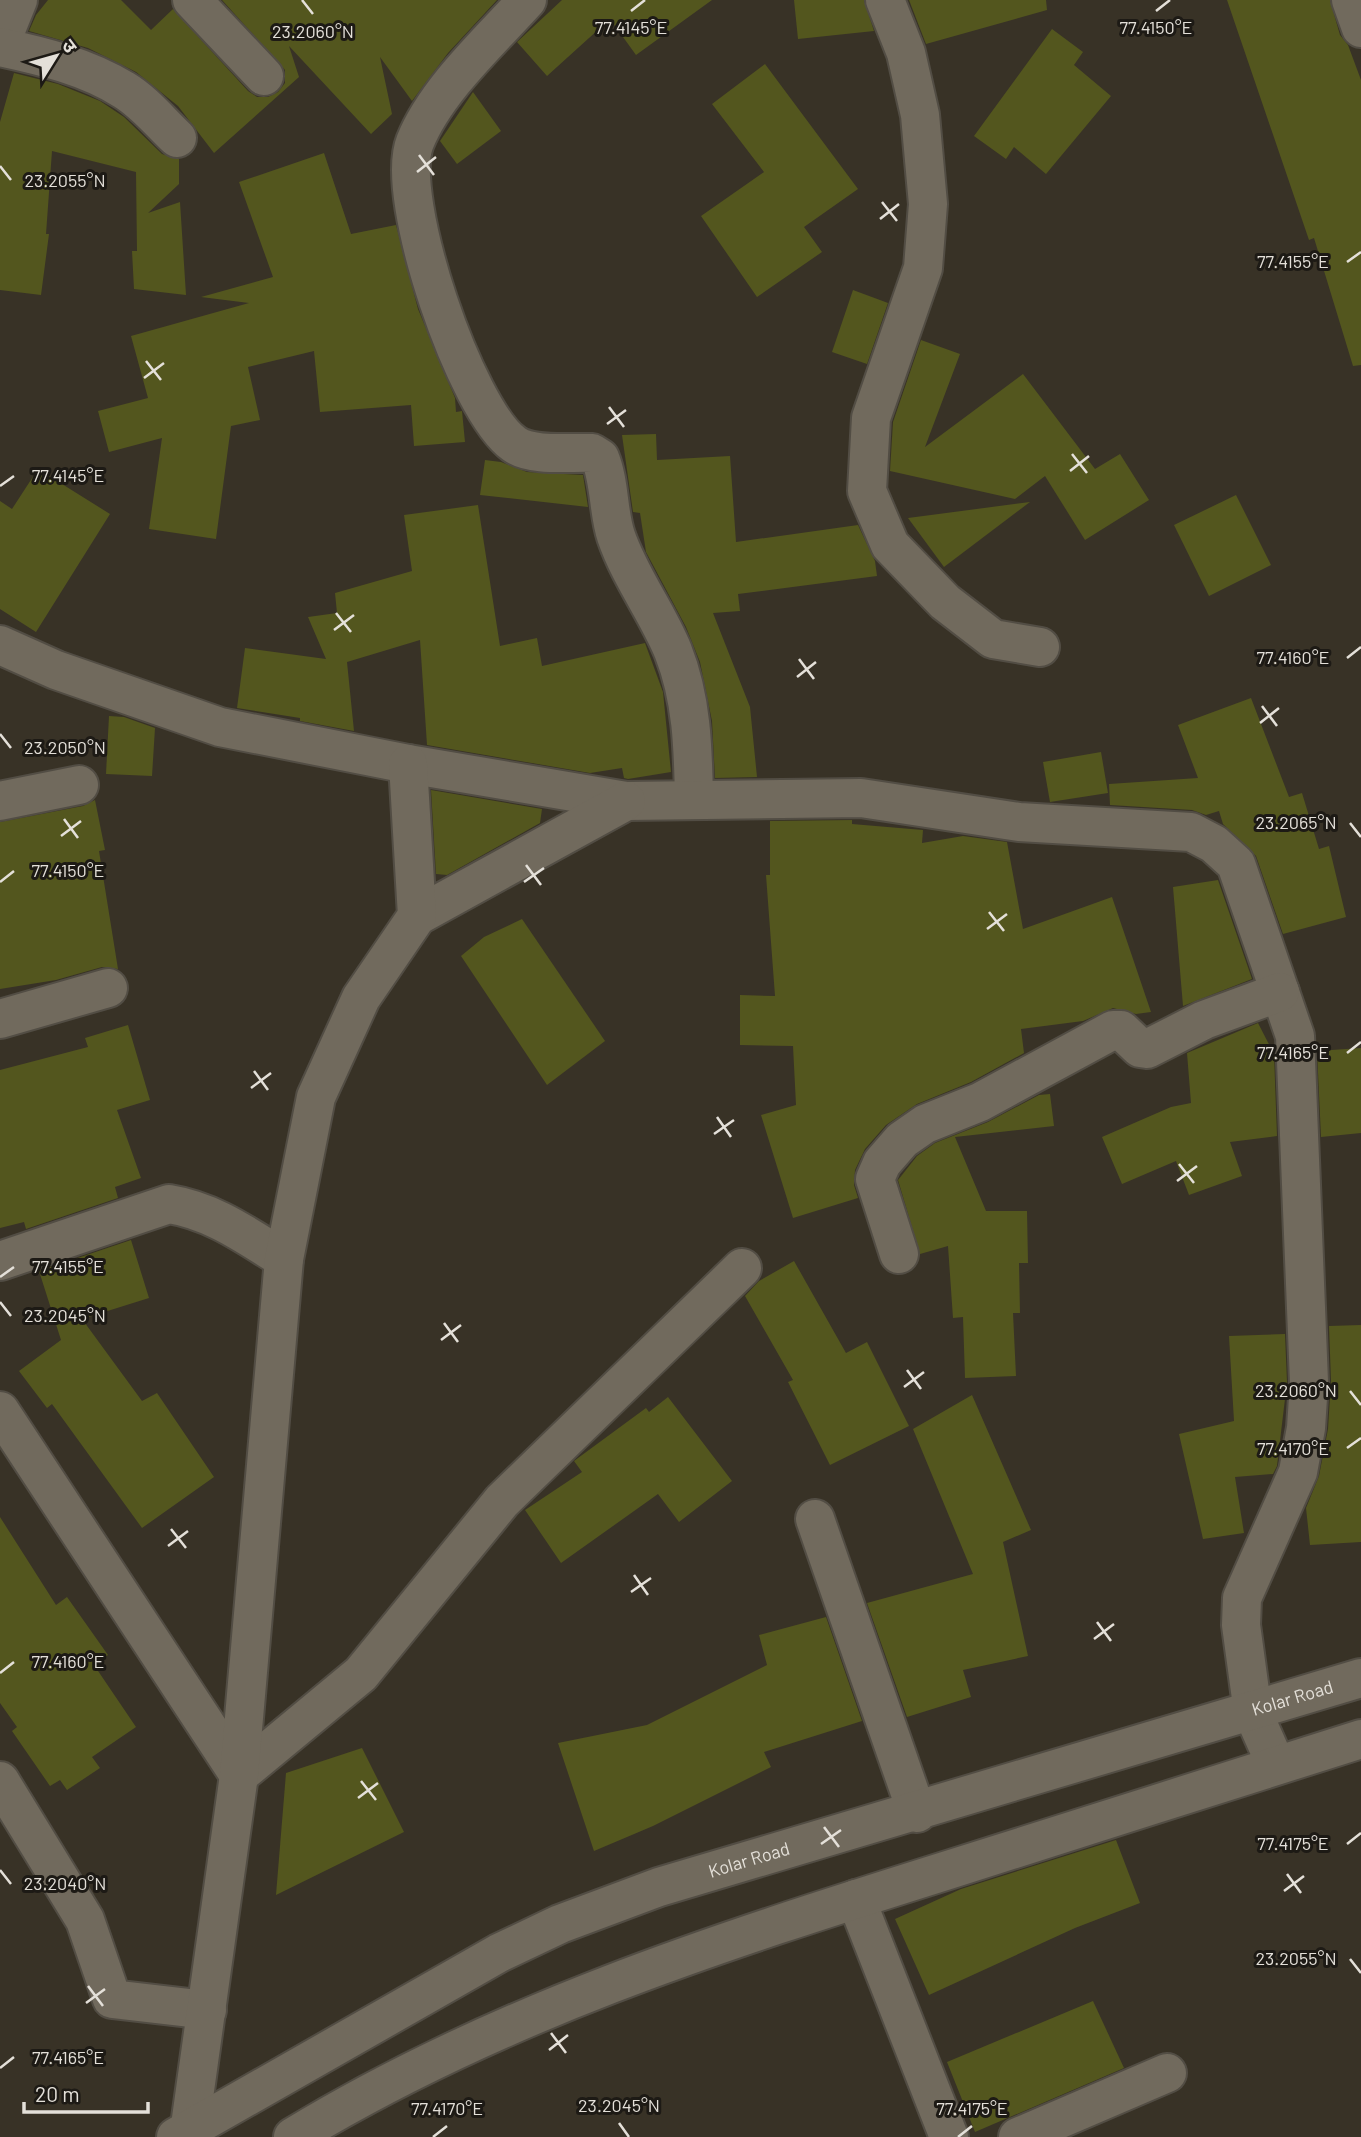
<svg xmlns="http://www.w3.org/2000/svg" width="1361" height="2137" font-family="Barlow,'Noto Sans Devanagari',sans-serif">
  <rect width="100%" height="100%" fill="#383226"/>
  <g fill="#53561e">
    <path d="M 48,0 L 121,0 L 151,30 L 173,9 L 248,91 L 257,97 L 268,97 L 278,92 L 285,83 L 285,70 L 222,0 L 497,0 L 448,53 L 412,101 L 380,57 L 392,114 L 371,134 L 289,46 L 299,77 L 214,153 L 178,106 L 136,72 L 88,48 L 29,31 L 36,15 Z"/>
    <path d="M 562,0 L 712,0 L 636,55 L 610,19 L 547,76 L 517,42 Z"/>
    <path d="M 794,0 L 864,0 L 874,31 L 798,39 Z"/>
    <path d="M 909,0 L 1046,0 L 1047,10 L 926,44 Z"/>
    <path d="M 1227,0 L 1330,0 L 1340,35 L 1348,45 L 1361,80 L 1361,365 L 1353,366 L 1314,238 L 1309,240 Z"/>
    <path d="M 1052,29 L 1083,52 L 1074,65 L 1111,96 L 1046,174 L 1014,147 L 1006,159 L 974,136 Z"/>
    <path d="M 765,64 L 858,189 L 804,227 L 822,252 L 757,297 L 701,216 L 764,172 L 712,104 Z"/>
    <path d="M 14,73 L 58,84 L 100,101 L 124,117 L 162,154 L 179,159 L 179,184 L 148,213 L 180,202 L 186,295 L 134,289 L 132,251 L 137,251 L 136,172 L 52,151 L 46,234 L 49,234 L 41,295 L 0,290 L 0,122 Z"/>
    <path d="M 473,92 L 501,131 L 457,164 L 440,141 Z"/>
    <path d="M 324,153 L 351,234 L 396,225 L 418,309 L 455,398 L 456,412 L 462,411 L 465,442 L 414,446 L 411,405 L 320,412 L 314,351 L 248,367 L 260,420 L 231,426 L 216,539 L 149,529 L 162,438 L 109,452 L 98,411 L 148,398 L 131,336 L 249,303 L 201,297 L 273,277 L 239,182 Z"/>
    <path d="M 853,290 L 888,303 L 867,364 L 832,352 Z"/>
    <path d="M 921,340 L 960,354 L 925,447 L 1023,374 L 1095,469 L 1120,454 L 1149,500 L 1085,540 L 1045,476 L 1015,499 L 890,471 L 893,422 Z"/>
    <path d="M 656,434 L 657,460 L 730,456 L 736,542 L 858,525 L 875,561 L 877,576 L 738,594 L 740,611 L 713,613 L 750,707 L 757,777 L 715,778 L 712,721 L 700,662 L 686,627 L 646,552 L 640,513 L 633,512 L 622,435 Z"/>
    <path d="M 485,460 L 501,462 L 527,472 L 583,475 L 588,507 L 480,495 Z"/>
    <path d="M 38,469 L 110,514 L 36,632 L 0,609 L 0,501 L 12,509 Z"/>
    <path d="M 1236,495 L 1271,565 L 1209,596 L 1174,525 Z"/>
    <path d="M 1030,502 L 944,567 L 908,518 Z"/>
    <path d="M 478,505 L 500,646 L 537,638 L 542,666 L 645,643 L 663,692 L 671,772 L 628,779 L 624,778 L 622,768 L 590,773 L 427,745 L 420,640 L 347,662 L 354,731 L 300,721 L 300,718 L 237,708 L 245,648 L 326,659 L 308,617 L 337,613 L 335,593 L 412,571 L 404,515 Z"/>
    <path d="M 1251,698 L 1289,797 L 1302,793 L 1319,849 L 1329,846 L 1346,917 L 1283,934 L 1256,856 L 1223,824 L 1219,811 L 1206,815 L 1192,810 L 1110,805 L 1109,784 L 1198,778 L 1178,725 Z"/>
    <path d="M 109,716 L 124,717 L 155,728 L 152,776 L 106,774 Z"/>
    <path d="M 1101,752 L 1108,793 L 1050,802 L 1043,762 Z"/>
    <path d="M 431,790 L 542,809 L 540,823 L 447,875 L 436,874 Z"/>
    <path d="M 95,800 L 105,850 L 99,851 L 118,969 L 102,967 L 56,980 L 0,989 L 0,822 L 83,806 Z"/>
    <path d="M 852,820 L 852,824 L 923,830 L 922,843 L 963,836 L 1007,842 L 1023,929 L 1112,897 L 1151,1012 L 1136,1014 L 1113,1008 L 1083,1021 L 1021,1029 L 1024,1053 L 971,1082 L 917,1104 L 886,1125 L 865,1149 L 855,1170 L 854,1185 L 858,1198 L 793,1218 L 761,1115 L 796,1105 L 793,1046 L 740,1045 L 740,995 L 775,996 L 766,875 L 770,875 L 770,821 Z"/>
    <path d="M 1218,880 L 1252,979 L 1183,1006 L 1173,887 Z"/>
    <path d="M 522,919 L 605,1041 L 547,1085 L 461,956 L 484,937 Z"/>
    <path d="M 1258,1023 L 1274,1054 L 1277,1136 L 1230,1142 L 1242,1176 L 1189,1195 L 1176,1161 L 1122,1184 L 1102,1137 L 1171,1107 L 1191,1103 L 1187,1053 Z"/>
    <path d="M 128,1025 L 150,1100 L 117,1110 L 141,1178 L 115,1187 L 118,1198 L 26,1229 L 24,1222 L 0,1228 L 0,1070 L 88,1047 L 85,1038 Z"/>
    <path d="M 1361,1048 L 1361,1133 L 1321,1137 L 1317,1051 Z"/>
    <path d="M 1050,1094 L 1054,1126 L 955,1137 L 986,1211 L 1027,1211 L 1028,1263 L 1019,1263 L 1020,1313 L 1013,1313 L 1016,1376 L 965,1378 L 963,1317 L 953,1318 L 948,1246 L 920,1254 L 898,1180 L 917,1156 L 935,1143 L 988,1122 L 1039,1095 Z"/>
    <path d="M 131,1240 L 149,1298 L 82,1319 L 142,1401 L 157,1393 L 214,1477 L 142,1528 L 52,1404 L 47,1408 L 19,1371 L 61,1340 L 39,1271 Z"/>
    <path d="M 794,1261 L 846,1353 L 867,1342 L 909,1426 L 830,1465 L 788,1382 L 793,1380 L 745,1296 L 759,1281 Z"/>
    <path d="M 1361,1325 L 1361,1542 L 1310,1545 L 1306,1508 L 1319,1476 L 1328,1429 L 1331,1381 L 1329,1326 Z"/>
    <path d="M 1285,1334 L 1287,1382 L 1277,1466 L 1273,1474 L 1235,1477 L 1244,1533 L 1203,1539 L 1179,1434 L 1234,1421 L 1229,1336 Z"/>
    <path d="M 972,1395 L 1031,1530 L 1003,1542 L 1028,1656 L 963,1670 L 971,1697 L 907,1717 L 867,1603 L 973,1574 L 913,1429 Z"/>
    <path d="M 668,1397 L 732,1481 L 679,1522 L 658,1494 L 561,1563 L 525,1510 L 582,1472 L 574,1461 L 578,1458 L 646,1408 L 649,1412 Z"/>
    <path d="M 0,1517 L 56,1605 L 67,1597 L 108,1655 L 94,1665 L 136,1727 L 92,1757 L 100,1768 L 67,1790 L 60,1780 L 50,1786 L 12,1731 L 17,1727 L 0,1703 Z"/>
    <path d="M 826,1617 L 862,1721 L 764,1752 L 771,1767 L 653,1826 L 594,1851 L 558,1743 L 647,1725 L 767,1665 L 759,1635 Z"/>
    <path d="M 362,1748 L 404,1832 L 276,1895 L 286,1773 Z"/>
    <path d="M 1116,1840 L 1140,1903 L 1075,1928 L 929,1995 L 895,1919 L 961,1889 Z"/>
    <path d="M 1093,2001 L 1124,2068 L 975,2132 L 947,2062 Z"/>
  </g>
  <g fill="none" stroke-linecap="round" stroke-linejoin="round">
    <defs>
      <g id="minor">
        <path d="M 192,0 L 264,76"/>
        <path d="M 527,0 C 490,41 436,90 415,142 C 393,197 466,410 514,444 C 532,457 570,452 592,453 L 600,458 C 610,482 608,512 616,536 C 630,577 657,612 673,651 C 692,699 693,748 694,798"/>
        <path d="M 885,0 L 906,53 L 920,115 L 928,204 L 923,268 L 871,418 L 867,491 L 890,545 L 945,602 L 993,639 L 1040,647"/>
        <path d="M 1351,0 L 1361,28"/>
        <path d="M 0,45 L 18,0"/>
        <path d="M 0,47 C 43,56 87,67 124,90 C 144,102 160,122 177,138"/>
        <path d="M 0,645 L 56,670 L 220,727 L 408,764 L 626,801 L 861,798 L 1019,822 L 1191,832 L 1214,844 L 1236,864 L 1295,1036 L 1309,1382 L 1306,1428 L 1298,1472 L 1242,1598 L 1241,1625 L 1253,1713 L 1276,1765"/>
        <path d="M 0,801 L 79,785"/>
        <path d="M 417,916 L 626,801"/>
        <path d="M 0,1019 L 108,988"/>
        <path d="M 899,1254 L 875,1179 L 882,1163 L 902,1140 L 925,1124 L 980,1102 L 1113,1030 L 1121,1030 L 1140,1048 L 1147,1049 L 1204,1020 L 1280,992"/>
        <path d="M 0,1261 L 169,1204 C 213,1211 247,1236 284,1259"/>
        <path d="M 0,1411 L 239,1775 L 361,1674 L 502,1501 L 742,1268"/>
        <path d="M 815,1519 L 917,1813"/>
        <path d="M 0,1781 L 85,1920 L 112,1999 L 207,2010"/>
        <path d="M 856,1899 L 949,2137"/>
        <path d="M 190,2126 L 239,1775 L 284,1259 L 316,1097 L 361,998 L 417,916 L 408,764"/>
        <path d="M 1018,2137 L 1167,2073"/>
      </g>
      <g id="secondary">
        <path id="s1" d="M 176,2137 L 499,1953 L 560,1924 L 659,1887 L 1361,1678"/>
        <path d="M 293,2137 C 497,2013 719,1942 945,1871 C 1084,1828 1222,1782 1361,1739"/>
      </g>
    </defs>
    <use href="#minor" stroke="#524d44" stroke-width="42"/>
    <use href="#secondary" stroke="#524d44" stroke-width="42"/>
    <use href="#minor" stroke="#716a5d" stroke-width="38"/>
    <use href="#secondary" stroke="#716a5d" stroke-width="38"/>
  </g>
  <path fill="none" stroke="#e4e0d9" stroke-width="2.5" d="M 302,0 L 313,14M 631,11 L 645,0M 1156,11 L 1170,0M 419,155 L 434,175M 0,166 L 11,180M 417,172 L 436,157M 882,202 L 897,221M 880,219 L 899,204M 1347,262 L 1361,252M 146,361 L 161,380M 144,378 L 164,363M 609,407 L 624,427M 607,424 L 626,410M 1072,454 L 1087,473M 1070,471 L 1089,456M 0,486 L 14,476M 336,613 L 351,632M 334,630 L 354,615M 1347,658 L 1361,647M 799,659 L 814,679M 797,677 L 816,662M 1262,706 L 1277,726M 1260,723 L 1279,708M 0,734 L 11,748M 64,819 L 78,838M 1350,823 L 1361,837M 61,836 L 81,821M 526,865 L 541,885M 0,882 L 14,871M 524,882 L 544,868M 989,912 L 1004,931M 987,929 L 1007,914M 1347,1053 L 1361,1042M 254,1071 L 268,1090M 251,1088 L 271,1073M 717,1117 L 731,1137M 714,1134 L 734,1120M 1179,1164 L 1194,1183M 1177,1181 L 1197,1166M 0,1277 L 14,1267M 0,1302 L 11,1316M 444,1323 L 458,1342M 441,1340 L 461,1325M 907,1370 L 921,1389M 904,1387 L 924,1372M 1350,1391 L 1361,1405M 1347,1448 L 1361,1438M 171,1529 L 186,1548M 168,1546 L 188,1531M 634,1575 L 648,1595M 631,1592 L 651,1578M 1097,1622 L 1111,1641M 1094,1639 L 1114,1624M 0,1673 L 14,1662M 361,1781 L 376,1800M 358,1798 L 378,1783M 824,1827 L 839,1847M 821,1844 L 841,1830M 1347,1844 L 1361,1833M 0,1870 L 11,1884M 1287,1874 L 1301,1893M 1284,1891 L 1304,1876M 1350,1959 L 1361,1973M 88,1986 L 103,2006M 86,2003 L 105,1989M 551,2033 L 566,2053M 549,2050 L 568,2035M 0,2068 L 14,2057M 619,2123 L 629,2137M 433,2137 L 447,2126M 958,2137 L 972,2126"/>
  <g text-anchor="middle" stroke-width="6" stroke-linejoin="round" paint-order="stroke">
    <g font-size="18" fill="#e4e0d9" stroke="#1d1a15">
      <text dy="6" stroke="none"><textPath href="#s1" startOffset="1206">Kolar Road</textPath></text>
      <text dy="6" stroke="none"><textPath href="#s1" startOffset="639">Kolar Road</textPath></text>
    </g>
  </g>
  <g font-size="18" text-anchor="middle" fill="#e4e0d9" stroke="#1d1a15" stroke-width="6" stroke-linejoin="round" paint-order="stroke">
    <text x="631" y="34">77.4145°E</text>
    <text x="1156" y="34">77.4150°E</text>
    <text x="313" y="38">23.2060°N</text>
    <text x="65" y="187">23.2055°N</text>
    <text x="1293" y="268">77.4155°E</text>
    <text x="68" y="482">77.4145°E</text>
    <text x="1293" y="664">77.4160°E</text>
    <text x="65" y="754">23.2050°N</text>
    <text x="1296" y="829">23.2065°N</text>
    <text x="68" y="877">77.4150°E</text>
    <text x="1293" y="1059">77.4165°E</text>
    <text x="68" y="1273">77.4155°E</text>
    <text x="65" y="1322">23.2045°N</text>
    <text x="1296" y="1397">23.2060°N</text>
    <text x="1293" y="1455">77.4170°E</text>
    <text x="68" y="1668">77.4160°E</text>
    <text x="1293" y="1850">77.4175°E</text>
    <text x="65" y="1890">23.2040°N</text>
    <text x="1296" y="1965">23.2055°N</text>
    <text x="68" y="2064">77.4165°E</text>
    <text x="619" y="2112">23.2045°N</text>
    <text x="447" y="2115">77.4170°E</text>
    <text x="972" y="2115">77.4175°E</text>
  </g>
  <g transform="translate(56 56) rotate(53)" stroke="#1d1a15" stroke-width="5" paint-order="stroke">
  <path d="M0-5L12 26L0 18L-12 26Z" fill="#e4e0d9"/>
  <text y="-10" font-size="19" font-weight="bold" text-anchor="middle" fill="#e4e0d9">उ</text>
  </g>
  <path d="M24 2102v10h124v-10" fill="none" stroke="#e4e0d9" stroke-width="3.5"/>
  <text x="35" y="2102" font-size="21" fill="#e4e0d9" stroke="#1d1a15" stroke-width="5" paint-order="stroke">20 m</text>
</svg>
